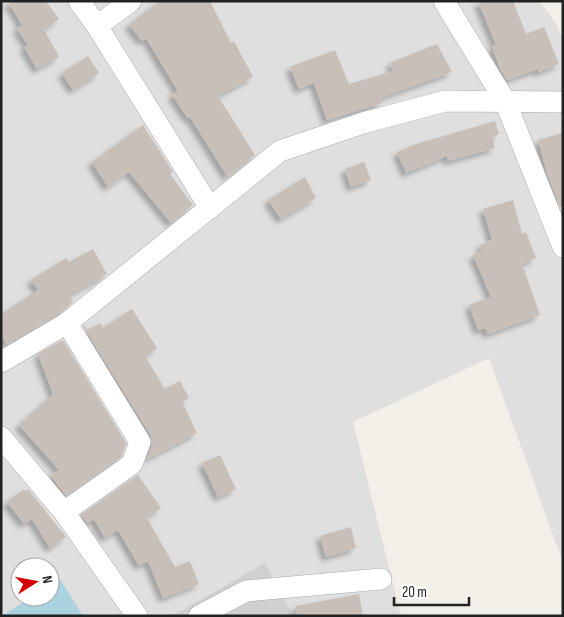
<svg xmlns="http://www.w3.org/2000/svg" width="564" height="617" font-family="'Sofia Sans Condensed',sans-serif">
  <defs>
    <filter id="shadow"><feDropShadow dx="-4.5" dy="4.5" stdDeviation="2.5" flood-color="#0004"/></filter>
  </defs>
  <rect width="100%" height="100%" fill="#f2efe9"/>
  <path fill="#e0dfdf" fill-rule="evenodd" d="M 1,1 L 539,1 L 555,22 L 563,39 L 563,563 L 489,358 L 353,422 L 401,616 L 1,616 ZM 20,567 L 50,567 L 50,597 L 20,597 Z"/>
  <path fill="#d0d0d0" d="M 265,563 L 293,616 L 172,616 Z"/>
  <path fill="#aad3df" d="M 60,579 L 83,616 L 2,616 L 32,597 L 50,597 L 50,585 Z"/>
  <g fill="#c7bfb8" filter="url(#shadow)">
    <path d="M 8,1 L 46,1 L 59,19 L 44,29 L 59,57 L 37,69 L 24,47 L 28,45 L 17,29 L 22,25 Z"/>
    <path d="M 159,1 L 210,1 L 231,43 L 234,41 L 253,77 L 218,96 L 255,155 L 227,176 L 190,117 L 188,118 L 172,95 L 178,91 L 146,38 L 142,41 L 129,25 Z"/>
    <path d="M 478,1 L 513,1 L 526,34 L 544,27 L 559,64 L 539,72 L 538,69 L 507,80 L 500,69 L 492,46 L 496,45 Z"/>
    <path d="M 437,44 L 452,72 L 380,98 L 382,103 L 327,120 L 314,83 L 299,89 L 290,67 L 335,50 L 349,84 L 393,71 L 390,63 Z"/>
    <path d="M 88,56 L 99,73 L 73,90 L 62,73 Z"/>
    <path d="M 495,121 L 499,134 L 492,137 L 495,148 L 448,161 L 447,156 L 406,173 L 397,152 L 413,145 Z"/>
    <path d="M 143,125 L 173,172 L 170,174 L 193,205 L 171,223 L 129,172 L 108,187 L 92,162 Z"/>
    <path d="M 563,133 L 563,207 L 560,207 L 547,173 L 538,140 Z"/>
    <path d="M 364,162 L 371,180 L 351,187 L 345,169 Z"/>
    <path d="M 305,177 L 316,198 L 281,219 L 268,200 Z"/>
    <path d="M 513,200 L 522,234 L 526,232 L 536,258 L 522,264 L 540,315 L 488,334 L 485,328 L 478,330 L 469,305 L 491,297 L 473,255 L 482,251 L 480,245 L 492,240 L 483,209 Z"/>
    <path d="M 93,249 L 107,274 L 69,295 L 73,302 L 60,313 L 7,344 L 1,335 L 1,314 L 38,290 L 31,280 L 66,258 L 69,262 Z"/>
    <path d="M 132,309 L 157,348 L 145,356 L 165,389 L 180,381 L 189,398 L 182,402 L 197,433 L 147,459 L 152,446 L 151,436 L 83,326 L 85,325 L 87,330 L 101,323 L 103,328 Z"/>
    <path d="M 63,340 L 126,443 L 122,456 L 66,495 L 50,475 L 59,470 L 19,425 L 53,394 L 38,354 Z"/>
    <path d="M 220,455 L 236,489 L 218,497 L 202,463 Z"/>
    <path d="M 138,475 L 161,508 L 147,518 L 175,567 L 190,561 L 199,584 L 163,598 L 148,561 L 139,566 L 118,530 L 105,538 L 94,519 L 87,523 L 81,515 Z"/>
    <path d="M 24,489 L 25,491 L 28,489 L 66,537 L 50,548 L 32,519 L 24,524 L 7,502 Z"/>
    <path d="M 351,527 L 356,548 L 326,557 L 320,536 Z"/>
    <path d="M 359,594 L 363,616 L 297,616 L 296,606 Z"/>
  </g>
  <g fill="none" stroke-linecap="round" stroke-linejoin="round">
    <defs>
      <g id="street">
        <path d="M 79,1 L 97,26 L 210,208"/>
        <path d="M 444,1 L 505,101 L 563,247"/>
        <path d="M 97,26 L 131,1"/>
        <path d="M 1,362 L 67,323 L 280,151 L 363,123 L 445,101 L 563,102"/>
        <path d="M 1,437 L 64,512 L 137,616"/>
        <path d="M 64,512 L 132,464 L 140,442 L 67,323"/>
        <path d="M 199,616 L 246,591 L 381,579"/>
      </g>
    </defs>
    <use href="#street" stroke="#a9a9a9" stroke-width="22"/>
    <use href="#street" stroke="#fff" stroke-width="21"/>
  </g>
  <rect width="564" height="617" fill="none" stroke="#222222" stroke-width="5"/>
  <g transform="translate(35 582) rotate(79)"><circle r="24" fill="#ffffff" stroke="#a7a7a7"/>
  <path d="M0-4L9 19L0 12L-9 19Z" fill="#d40000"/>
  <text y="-8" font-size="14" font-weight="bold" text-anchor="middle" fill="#222222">N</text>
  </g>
  <path d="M394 597v8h75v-8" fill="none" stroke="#222222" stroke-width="2.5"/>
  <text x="402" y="597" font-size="15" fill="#222222" stroke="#ffffff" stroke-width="4" paint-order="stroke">20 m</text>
</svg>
